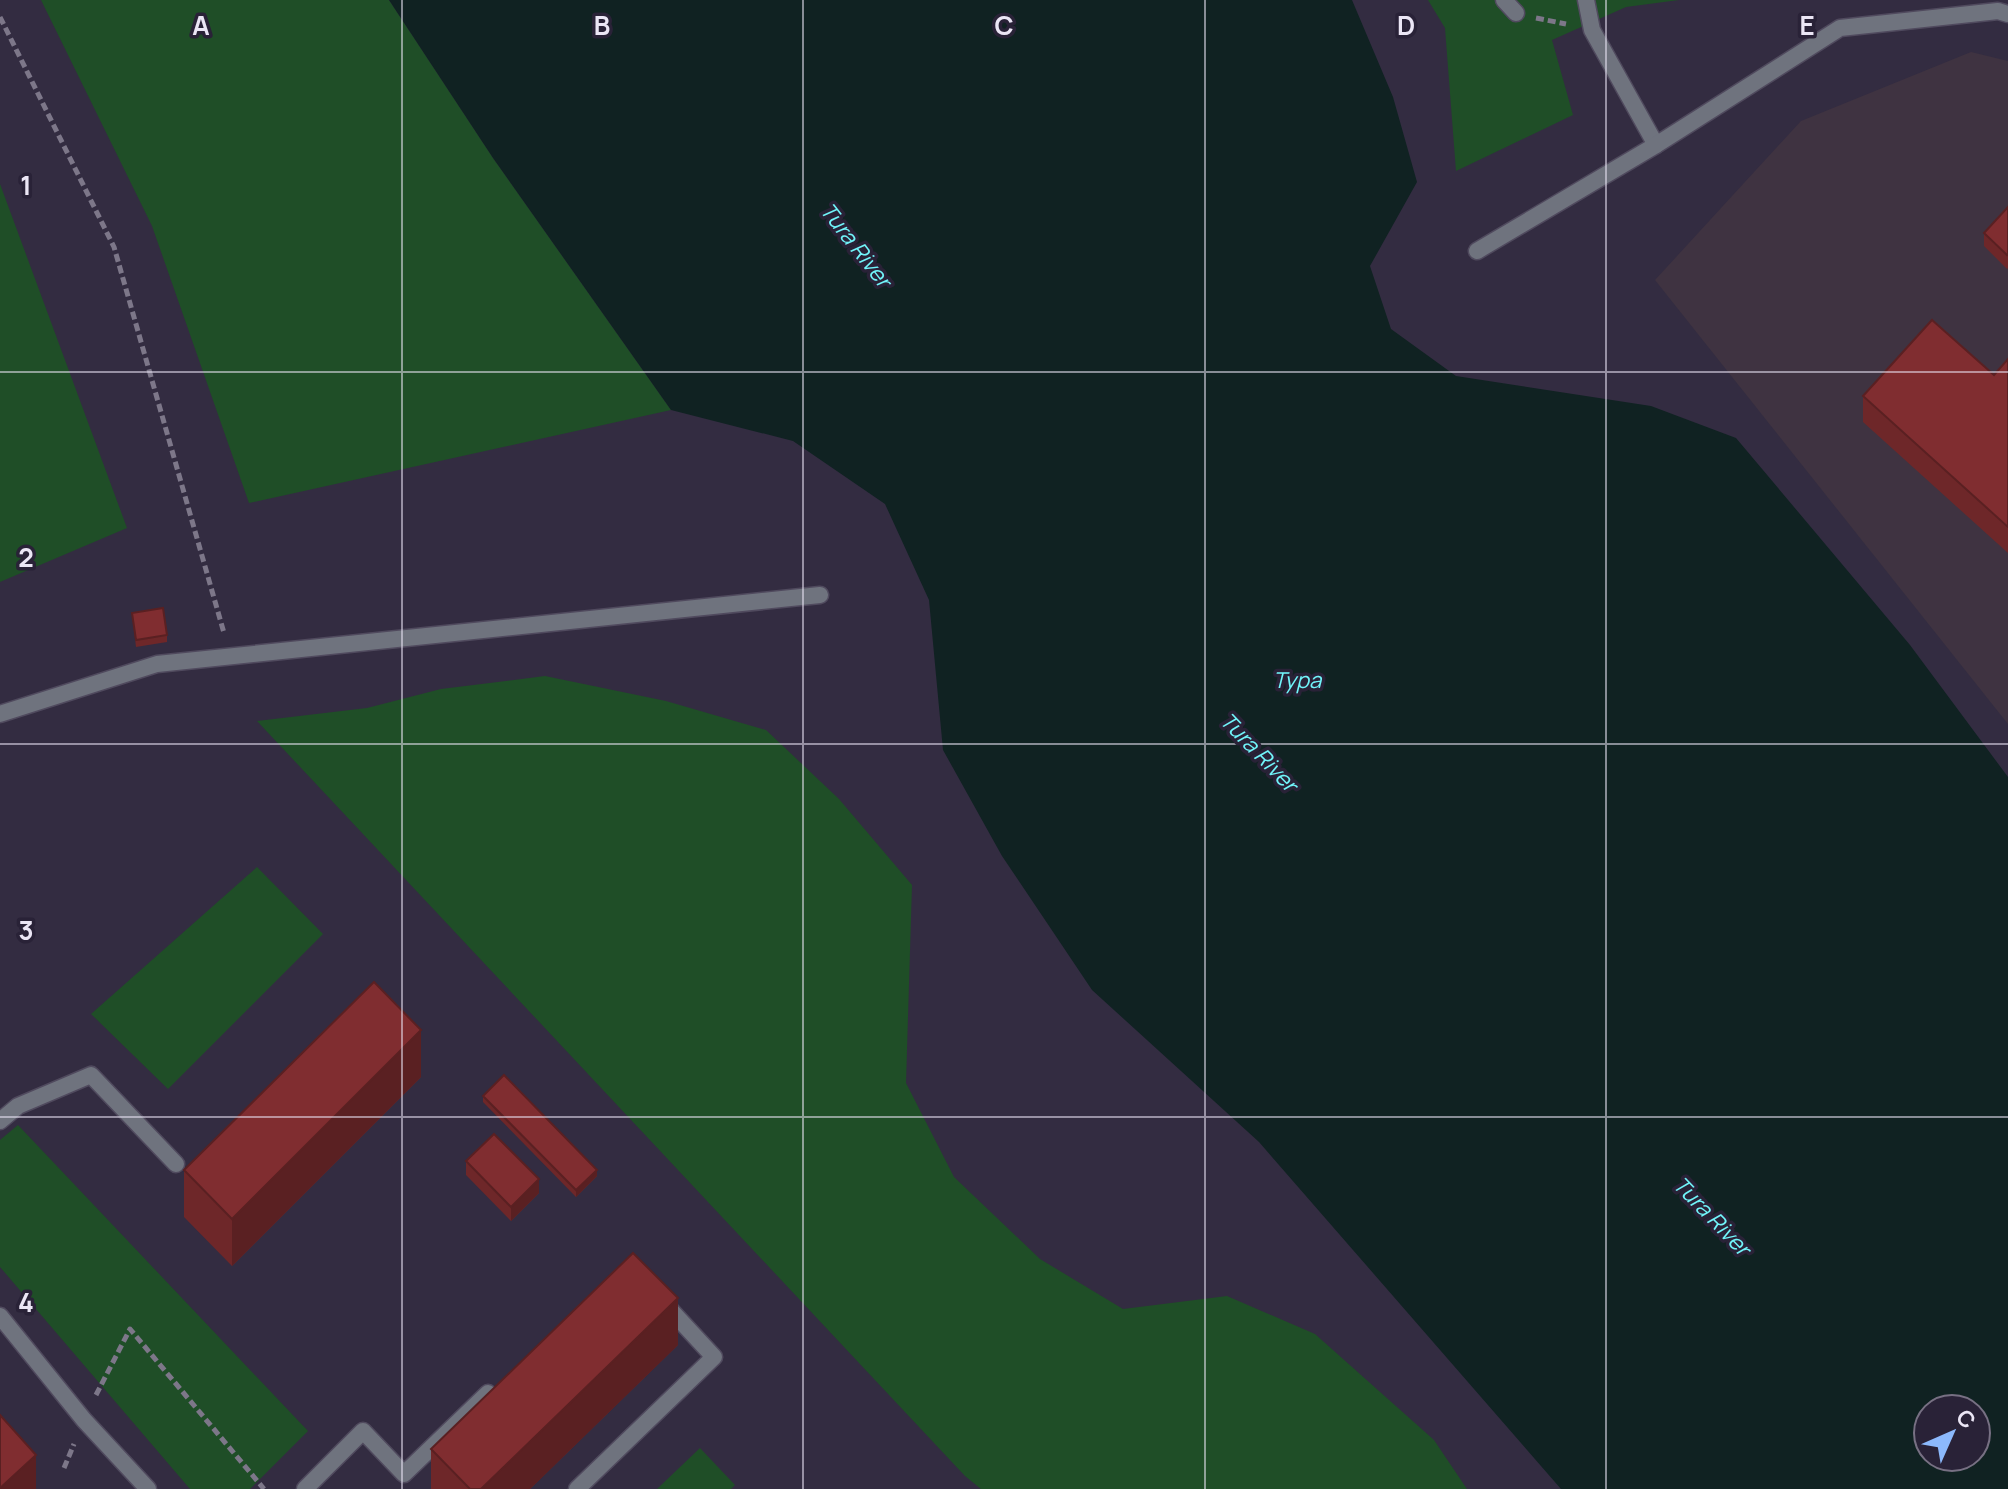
<svg xmlns="http://www.w3.org/2000/svg" width="2008" height="1489" font-family="Manrope,sans-serif">
  <rect width="100%" height="100%" fill="#332c41"/>
  <path fill="#3f3341" d="M 1971,52 L 2008,61 L 2008,724 L 1655,280 L 1801,121 Z"/>
  <g fill="#1f4e27">
    <path d="M 41,0 L 389,0 L 493,158 L 671,410 L 249,503 L 152,226 Z"/>
    <path d="M 1428,0 L 1679,0 L 1626,7 L 1552,40 L 1573,115 L 1456,171 L 1445,28 Z"/>
    <path d="M 0,184 L 127,528 L 0,582 Z"/>
    <path d="M 545,676 L 666,701 L 766,730 L 839,799 L 912,885 L 906,1083 L 954,1177 L 1040,1259 L 1123,1309 L 1227,1296 L 1315,1334 L 1434,1440 L 1467,1489 L 981,1489 L 965,1476 L 257,721 L 367,708 L 441,689 Z"/>
    <path d="M 257,867 L 323,934 L 168,1089 L 91,1014 Z"/>
    <path d="M 18,1125 L 308,1431 L 250,1489 L 190,1489 L 0,1267 L 0,1140 Z"/>
    <path d="M 700,1448 L 735,1485 L 731,1489 L 657,1489 Z"/>
  </g>
  <path fill="#102222" fill-rule="evenodd" d="M 389,0 L 1352,0 L 1393,97 L 1417,182 L 1370,266 L 1391,329 L 1456,376 L 1651,406 L 1736,438 L 1910,645 L 2008,777 L 2008,1489 L 1561,1489 L 1259,1142 L 1092,990 L 1002,856 L 943,750 L 929,600 L 885,504 L 793,441 L 671,410 L 493,158 ZM 1976,1409 L 1976,1457 L 1928,1457 L 1928,1409 Z"/>
  <g fill="none" stroke-linecap="round" stroke-linejoin="round">
    <defs>
      <g id="service">
        <path d="M 1504,0 L 1516,13"/>
        <path d="M 0,1121 L 18,1106 L 91,1075 L 176,1164"/>
        <path d="M 305,1489 L 363,1431 L 404,1474 L 488,1393"/>
        <path d="M 577,1489 L 714,1357 L 665,1304"/>
      </g>
      <g id="minor">
        <path d="M 1586,0 L 1592,30 L 1656,145"/>
        <path d="M 1477,251 L 1656,145 L 1840,28 L 1998,11 L 2008,14"/>
        <path d="M 0,714 L 157,664 L 820,595"/>
        <path d="M 0,1316 L 84,1420 L 148,1489"/>
      </g>
    </defs>
    <use href="#service" stroke="#504a5e" stroke-width="19"/>
    <use href="#minor" stroke="#504a5e" stroke-width="19"/>
    <g stroke="#7d7789" stroke-width="5" stroke-dasharray="8 4" stroke-linecap="butt">
      <path d="M 0,17 L 114,247 L 224,633"/>
      <path d="M 1536,18 L 1566,24"/>
      <path d="M 96,1395 L 130,1329 L 264,1489"/>
      <path d="M 64,1468 L 74,1444"/>
    </g>
    <use href="#service" stroke="#6f737e" stroke-width="16"/>
    <use href="#minor" stroke="#6f737e" stroke-width="16"/>
  </g>
  <g fill="#6e2729">
    <path d="M 2008,207 L 2008,268 L 2007,269 L 1984,246 L 1984,233 Z"/>
    <path d="M 2008,359 L 2008,553 L 1863,422 L 1863,396 L 1994,375 Z"/>
    <path d="M 132,613 L 167,635 L 167,642 L 136,647 Z"/>
    <path d="M 421,1077 L 232,1266 L 184,1217 L 184,1170 Z"/>
    <path d="M 483,1096 L 597,1176 L 576,1197 L 483,1102 Z"/>
    <path d="M 466,1161 L 539,1193 L 511,1221 L 466,1175 Z"/>
    <path d="M 678,1345 L 530,1489 L 431,1489 L 431,1449 Z"/>
  </g>
  <g fill="#5a2022">
    <path d="M 421,1030 L 421,1077 L 232,1266 L 232,1219 Z"/>
    <path d="M 597,1170 L 597,1176 L 576,1197 L 576,1190 Z"/>
    <path d="M 539,1179 L 539,1193 L 511,1221 L 511,1207 Z"/>
    <path d="M 678,1298 L 678,1345 L 530,1489 L 481,1489 Z"/>
    <path d="M 36,1455 L 36,1489 L 0,1489 L 0,1488 Z"/>
  </g>
  <g fill="#802d30" stroke="#5a2022" stroke-width="2">
    <path d="M 2008,207 L 2008,254 L 2007,255 L 1984,233 Z"/>
    <path d="M 1932,320 L 1994,375 L 2008,359 L 2008,527 L 1863,396 Z"/>
    <path d="M 163,608 L 167,635 L 136,640 L 132,613 Z"/>
    <path d="M 374,982 L 421,1030 L 232,1219 L 184,1170 Z"/>
    <path d="M 504,1075 L 597,1170 L 576,1190 L 483,1096 Z"/>
    <path d="M 494,1134 L 539,1179 L 511,1207 L 466,1161 Z"/>
    <path d="M 633,1253 L 678,1298 L 481,1489 L 470,1489 L 431,1449 Z"/>
    <path d="M 0,1415 L 36,1455 L 0,1488 Z"/>
  </g>
  <path fill="none" stroke="#ebe6f5" stroke-width="2" stroke-opacity="0.55" d="M 402,0 L 402,1489M 803,0 L 803,1489M 1205,0 L 1205,1489M 1606,0 L 1606,1489M 0,372 L 2008,372M 0,744 L 2008,744M 0,1117 L 2008,1117"/>
  <g text-anchor="middle" stroke-width="7" stroke-linejoin="round" paint-order="stroke">
    <g font-size="22" font-style="italic" fill="#71f5fa" stroke="#292237">
      <text transform="translate(856 245) rotate(52)" y="8">Tura River</text>
      <text x="1297" y="688">Тура</text>
      <text transform="translate(1259 752) rotate(46)" y="8">Tura River</text>
      <text transform="translate(1712 1216) rotate(46)" y="8">Tura River</text>
    </g>
  </g>
  <g font-size="26" text-anchor="middle" font-weight="bold" fill="#ebe6f5" stroke="#292237" stroke-width="7" stroke-linejoin="round" paint-order="stroke">
    <text x="201" y="35">A</text>
    <text x="602" y="35">B</text>
    <text x="1004" y="35">C</text>
    <text x="1406" y="35">D</text>
    <text x="1807" y="35">E</text>
    <text x="26" y="195">1</text>
    <text x="26" y="567">2</text>
    <text x="26" y="940">3</text>
    <text x="26" y="1312">4</text>
  </g>
  <g transform="translate(1952 1433) rotate(45)"><circle r="38" fill="#292237" stroke="#777083" stroke-width="2"/>
  <path d="M0-6L14 30L0 20L-14 30Z" fill="#8cb9fc"/>
  <text y="-12" font-size="22" font-weight="bold" text-anchor="middle" fill="#ebe6f5">С</text>
  </g>
</svg>
